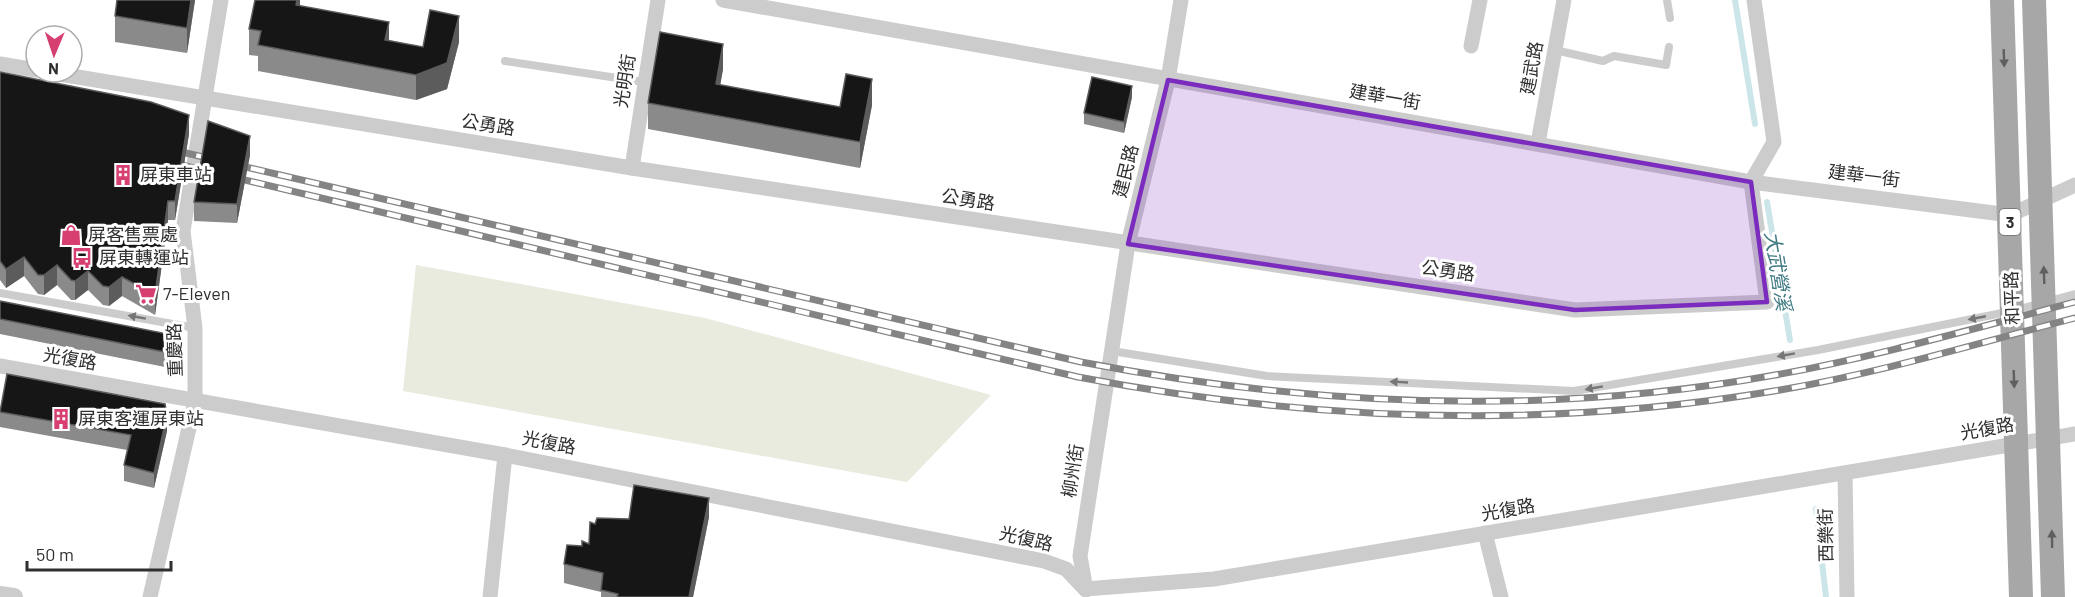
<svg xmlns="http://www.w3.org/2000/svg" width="2075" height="597" font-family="Barlow,'Noto Sans TC',sans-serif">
  <rect width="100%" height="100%" fill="#fff"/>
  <path fill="#e8ebde" d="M 416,265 L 705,318 L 991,395 L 907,482 L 403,391 Z"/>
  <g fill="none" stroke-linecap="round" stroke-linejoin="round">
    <g stroke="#cbe5e9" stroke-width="6">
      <path d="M 1735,0 L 1755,124"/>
      <path d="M 1767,202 L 1790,340"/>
      <path d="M 1816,509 L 1826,597"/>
    </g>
    <g stroke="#ccc" stroke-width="8">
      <path d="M 1667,0 L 1670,18"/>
      <path d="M 1555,50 L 1603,61 L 1614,56 L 1666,65 L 1669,47"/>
      <path d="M 505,61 L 644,82"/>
      <path d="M 0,293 L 195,328"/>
      <path d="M 1112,351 L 1267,376 L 1574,391 L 1818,350 L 2012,311 L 2075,294"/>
    </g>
    <g stroke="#ccc" stroke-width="15">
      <path d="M 723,0 L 1751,182 L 2010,215 L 2075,185"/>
      <path d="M 1471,46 L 1480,0"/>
      <path d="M 0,64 L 36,70"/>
      <path d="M 47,72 L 632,168 L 1575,310 L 1767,302 L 1751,182 L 1774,142 L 1754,0"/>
      <path d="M 1538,143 L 1564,0"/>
      <path d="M 632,168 L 658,0"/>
      <path d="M 0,366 L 505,455 L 1044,561 L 1066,569 L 1085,589 L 1214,579 L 2075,434"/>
      <path d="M 1845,473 L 1847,597"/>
      <path d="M 1485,533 L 1501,597"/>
      <path d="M 1086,590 L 1080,556 L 1128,244 L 1168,80 L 1181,0"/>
      <path d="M 150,597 L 195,402 L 195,328 L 183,231 L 221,0"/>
      <path d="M 490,597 L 505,455"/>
    </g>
    <path stroke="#ccc" stroke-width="18" d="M 0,595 L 14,597"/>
    <g stroke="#a7a7a7" stroke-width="24">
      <path d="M 2002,0 L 2021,597"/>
      <path d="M 2034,0 L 2053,597"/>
    </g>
    <defs>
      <g id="rail">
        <path d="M 169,149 L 1081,362 C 1310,406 1544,417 1775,375 C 1876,357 1975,328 2075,302"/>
        <path d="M 169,162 L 1078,377 C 1309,421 1542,430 1774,391 C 1876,374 1975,344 2075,318"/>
      </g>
    </defs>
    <use href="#rail" stroke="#848484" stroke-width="7"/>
    <use href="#rail" stroke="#fff" stroke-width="4.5" stroke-dasharray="14" stroke-linecap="butt"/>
  </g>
  <g fill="#8a8a8a">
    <path d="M 117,0 L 195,0 L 187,53 L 115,42 L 115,16 Z"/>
    <path d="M 300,0 L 300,6 L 389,40 L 423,47 L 459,42 L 447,89 L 416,100 L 258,71 L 258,56 L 249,55 L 249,29 Z"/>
    <path d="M 723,69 L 720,85 L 840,107 L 872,105 L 860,168 L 648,129 L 648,103 Z"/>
    <path d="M 0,72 L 189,134 L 175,220 L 168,220 L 155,315 L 122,296 L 109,306 L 103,305 L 88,290 L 75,300 L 71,300 L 57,285 L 44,295 L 38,294 L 24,276 L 6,288 L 0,280 Z"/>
    <path d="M 1132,97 L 1124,133 L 1084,124 L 1084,113 Z"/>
    <path d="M 250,155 L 237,223 L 194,221 L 194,202 Z"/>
    <path d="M 0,301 L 178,351 L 175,369 L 0,334 Z"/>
    <path d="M 0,411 L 167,431 L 154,488 L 124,481 L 124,465 L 127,450 L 0,427 Z"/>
    <path d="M 709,517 L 693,597 L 601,597 L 601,592 L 564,583 L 564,564 L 582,546 L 589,544 L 595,524 L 629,519 Z"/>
  </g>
  <g fill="#5c5c5c">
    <path d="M 191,0 L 195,0 L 187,53 L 187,28 Z"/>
    <path d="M 297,0 L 300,0 L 300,10 L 296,5 Z"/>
    <path d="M 459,16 L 459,42 L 447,89 L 416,100 L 416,75 Z"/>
    <path d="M 389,22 L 389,48 L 385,40 Z"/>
    <path d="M 723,44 L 723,69 L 716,110 L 716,84 Z"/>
    <path d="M 872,79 L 872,105 L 860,168 L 860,142 Z"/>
    <path d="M 1132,86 L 1132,97 L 1124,133 L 1124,122 Z"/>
    <path d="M 189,115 L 189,134 L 175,220 L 175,201 Z"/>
    <path d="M 250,136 L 250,155 L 237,223 L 237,204 Z"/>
    <path d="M 168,201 L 168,220 L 155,315 L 155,295 Z"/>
    <path d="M 24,257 L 24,276 L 6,288 L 6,269 Z"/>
    <path d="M 57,265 L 57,285 L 44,295 L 44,275 Z"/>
    <path d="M 88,271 L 88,290 L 75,300 L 75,281 Z"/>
    <path d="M 122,277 L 122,296 L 109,306 L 109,287 Z"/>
    <path d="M 178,336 L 178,351 L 175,369 L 175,354 Z"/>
    <path d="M 167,415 L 167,431 L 154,488 L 154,473 Z"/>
    <path d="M 709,498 L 709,517 L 693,597 L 689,597 Z"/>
  </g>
  <g fill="#161616" stroke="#5c5c5c" stroke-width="1.5">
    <path d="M 117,0 L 191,0 L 187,28 L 115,16 Z"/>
    <path d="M 255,0 L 297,0 L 296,5 L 389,22 L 385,40 L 423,47 L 430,10 L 459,16 L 447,63 L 416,75 L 258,45 L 261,31 L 249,29 Z"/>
    <path d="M 660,32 L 723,44 L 716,84 L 840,107 L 846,74 L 872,79 L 860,142 L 648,103 Z"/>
    <path d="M 0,72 L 151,102 L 189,115 L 175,201 L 168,201 L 155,295 L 122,277 L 109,287 L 103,286 L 88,271 L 75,281 L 71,280 L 57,265 L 44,275 L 38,275 L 24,257 L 6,269 L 0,261 Z"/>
    <path d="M 1092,77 L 1132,86 L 1124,122 L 1084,113 Z"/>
    <path d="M 208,121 L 250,136 L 237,204 L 194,202 Z"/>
    <path d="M 0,301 L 178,336 L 175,354 L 0,319 Z"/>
    <path d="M 7,374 L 165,404 L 167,415 L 154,473 L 124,465 L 131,435 L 0,412 Z"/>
    <path d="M 634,485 L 709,498 L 689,597 L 617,597 L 618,594 L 601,590 L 603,573 L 564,564 L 567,545 L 582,546 L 582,541 L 589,544 L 590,522 L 595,524 L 597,518 L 629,519 Z"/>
  </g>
  <defs><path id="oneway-solid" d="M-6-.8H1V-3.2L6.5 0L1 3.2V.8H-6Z" transform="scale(1.5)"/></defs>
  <g fill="#5f5f5f">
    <use href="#oneway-solid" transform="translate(2004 58) rotate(88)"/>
    <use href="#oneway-solid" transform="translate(2044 275) rotate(-92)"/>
    <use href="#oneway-solid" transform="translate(2014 379) rotate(88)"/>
    <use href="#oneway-solid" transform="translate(2052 539) rotate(-91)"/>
  </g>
  <g fill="#767676">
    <use href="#oneway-solid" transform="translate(137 317) rotate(-170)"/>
    <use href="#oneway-solid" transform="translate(1977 318) rotate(169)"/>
    <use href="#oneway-solid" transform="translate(1786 355) rotate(170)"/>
    <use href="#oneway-solid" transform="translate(1399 382) rotate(-177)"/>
    <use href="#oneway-solid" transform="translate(1594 388) rotate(170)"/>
  </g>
  <path fill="#7b2cbf" fill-opacity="0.2" stroke="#7b2cbf" stroke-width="4.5" stroke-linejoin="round" d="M 1168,80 L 1751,182 L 1767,302 L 1575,310 L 1128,244 Z"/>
  <defs>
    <symbol id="building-bare" viewBox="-9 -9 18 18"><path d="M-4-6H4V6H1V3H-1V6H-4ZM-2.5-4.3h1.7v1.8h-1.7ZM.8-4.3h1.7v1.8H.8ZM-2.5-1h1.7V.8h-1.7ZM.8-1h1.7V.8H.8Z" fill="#d73f71" stroke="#fff" stroke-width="2.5" paint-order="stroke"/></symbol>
    <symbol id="shop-bare" viewBox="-9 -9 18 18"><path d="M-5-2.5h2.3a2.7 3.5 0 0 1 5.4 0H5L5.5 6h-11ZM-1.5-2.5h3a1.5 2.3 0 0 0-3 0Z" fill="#d73f71" stroke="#fff" stroke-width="2.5" paint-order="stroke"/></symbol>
    <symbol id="bus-bare" viewBox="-9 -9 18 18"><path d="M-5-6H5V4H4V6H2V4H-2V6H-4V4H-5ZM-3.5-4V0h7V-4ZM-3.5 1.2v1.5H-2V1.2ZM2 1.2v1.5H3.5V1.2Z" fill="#d73f71" stroke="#fff" stroke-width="2.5" paint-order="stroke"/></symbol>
    <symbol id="supermarket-bare" viewBox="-9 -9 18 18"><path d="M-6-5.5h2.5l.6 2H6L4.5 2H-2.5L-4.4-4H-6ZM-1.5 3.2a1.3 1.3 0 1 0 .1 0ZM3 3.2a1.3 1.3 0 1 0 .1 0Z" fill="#d73f71" stroke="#fff" stroke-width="2.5" paint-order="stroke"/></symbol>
  </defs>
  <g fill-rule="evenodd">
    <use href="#building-bare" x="108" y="160" width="30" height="30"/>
    <use href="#shop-bare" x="56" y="220" width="30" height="30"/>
    <use href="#bus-bare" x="67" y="243" width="30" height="30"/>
    <use href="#supermarket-bare" x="131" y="279" width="30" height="30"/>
    <use href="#building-bare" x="46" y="404" width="30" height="30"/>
  </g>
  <g text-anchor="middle" stroke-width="6" stroke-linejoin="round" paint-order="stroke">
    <rect fill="#fff" stroke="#6d6d6d" stroke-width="1.5" x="1999.5" y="209" width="21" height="26" rx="4.5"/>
    <g font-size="16" font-weight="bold" fill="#2f2f2f">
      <text x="2010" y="228">3</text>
    </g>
    <g font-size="18" fill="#2f2f2f" stroke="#fff">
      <text transform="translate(1532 68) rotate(-80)" y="6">建武路</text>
      <text transform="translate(625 81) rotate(-81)" y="6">光明街</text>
      <text transform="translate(1385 97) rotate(10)" y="6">建華一街</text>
      <text transform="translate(488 125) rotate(9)" y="6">公勇路</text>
      <text transform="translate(1126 171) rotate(-76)" y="6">建民路</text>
      <text transform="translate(1864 176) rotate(7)" y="6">建華一街</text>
      <text transform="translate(968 200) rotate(9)" y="6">公勇路</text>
      <text transform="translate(1448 271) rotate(8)" y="6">公勇路</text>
      <text transform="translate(2012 298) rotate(-92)" y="6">和平路</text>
      <text transform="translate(175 350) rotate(-92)" y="6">重慶路</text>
      <text transform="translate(70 359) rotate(10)" y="6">光復路</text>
      <text transform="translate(1987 429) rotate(-10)" y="6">光復路</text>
      <text transform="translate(549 443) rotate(11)" y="6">光復路</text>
      <text transform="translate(1073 471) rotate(-81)" y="6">柳州街</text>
      <text transform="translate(1508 510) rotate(-10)" y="6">光復路</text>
      <text transform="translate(1826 535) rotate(-91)" y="6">西樂街</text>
      <text transform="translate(1026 539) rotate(13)" y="6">光復路</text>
    </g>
    <g font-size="18" fill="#2f2f2f" stroke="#fff" text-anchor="start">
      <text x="140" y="181">屏東車站</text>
      <text x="88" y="241">屏客售票處</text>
      <text x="99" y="264">屏東轉運站</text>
      <text x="163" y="300">7-Eleven</text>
      <text x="78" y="425">屏東客運屏東站</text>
    </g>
    <g font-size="20" font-style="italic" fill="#407b84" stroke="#fff">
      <text transform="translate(1778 271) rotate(81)" y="7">大武營溪</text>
    </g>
  </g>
  <g transform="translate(54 54) rotate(182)"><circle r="28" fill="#ffffff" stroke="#acacac" stroke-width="1.5"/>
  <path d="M0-4.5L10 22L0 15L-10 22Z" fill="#d73f71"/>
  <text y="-9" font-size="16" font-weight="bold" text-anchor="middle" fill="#2f2f2f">N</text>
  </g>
  <path d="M27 561v9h144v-9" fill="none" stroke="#2f2f2f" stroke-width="3"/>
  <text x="36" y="561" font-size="18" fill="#2f2f2f" stroke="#ffffff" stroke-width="4.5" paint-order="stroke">50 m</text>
</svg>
